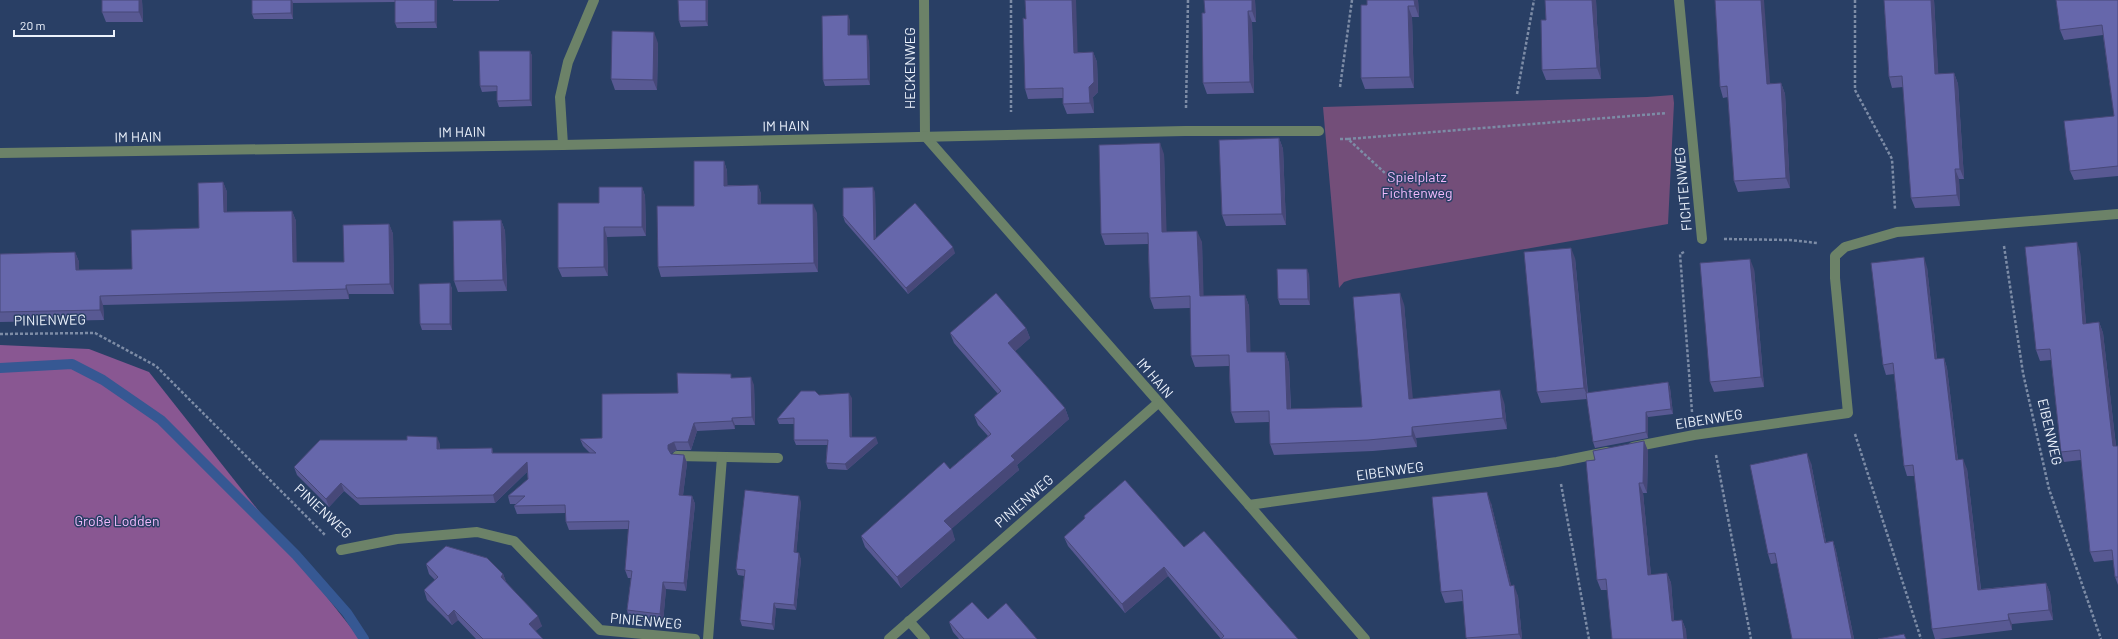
<svg xmlns="http://www.w3.org/2000/svg" width="2118" height="639" font-family="Barlow,sans-serif">
  <rect width="100%" height="100%" fill="#293f65"/>
  <path fill="#734e79" d="M 1673,95 L 1674,103 L 1668,224 L 1353,279 L 1344,282 L 1339,288 L 1323,107 L 1647,97 Z"/>
  <path fill="#895792" d="M 0,345 L 89,349 L 149,372 L 360,639 L 0,639 Z"/>
  <g fill="none" stroke-linecap="round" stroke-linejoin="round">
    <path stroke="#365893" stroke-width="10" d="M 0,368 L 72,364 L 103,380 L 161,420 L 296,555 L 347,613 L 364,639"/>
    <g stroke="#7d8ca6" stroke-width="2.5" stroke-dasharray="3 2" stroke-linecap="butt">
      <path d="M 1011,0 L 1011,112"/>
      <path d="M 1855,0 L 1855,90 L 1892,159 L 1895,209"/>
      <path d="M 1340,87 L 1352,0"/>
      <path d="M 1517,94 L 1534,0"/>
      <path d="M 1186,108 L 1188,0"/>
      <path d="M 1340,139 L 1348,139 L 1386,174"/>
      <path d="M 1348,139 L 1667,113"/>
      <path d="M 1724,239 L 1790,240 L 1817,243"/>
      <path d="M 2004,246 L 2023,373 L 2049,489 L 2101,639"/>
      <path d="M 1684,252 L 1680,254 L 1692,412"/>
      <path d="M 0,334 L 95,333 L 156,366 L 325,535"/>
      <path d="M 1855,434 L 1921,639"/>
      <path d="M 1716,455 L 1751,639"/>
      <path d="M 1561,484 L 1589,639"/>
    </g>
    <g stroke="#6c8268" stroke-width="10">
      <path d="M 924,0 L 925,136"/>
      <path d="M 1679,0 L 1702,239"/>
      <path d="M 925,136 L 1249,505 L 1365,639"/>
      <path d="M 563,145 L 560,97 L 568,62 L 594,0"/>
      <path d="M 0,153 L 563,145 L 1185,131 L 1319,131"/>
      <path d="M 1633,447 L 1694,435 L 1848,413 L 1835,278 L 1835,256 L 1845,247 L 1897,232 L 2118,214"/>
      <path d="M 677,456 L 778,458"/>
      <path d="M 1249,505 L 1557,462 L 1607,452"/>
      <path d="M 341,550 L 397,539 L 477,532 L 514,541 L 600,630 L 695,639"/>
      <path d="M 909,621 L 925,639"/>
      <path d="M 708,639 L 722,457"/>
      <path d="M 889,639 L 1158,403"/>
    </g>
  </g>
  <g fill="#585993">
    <path d="M 142,0 L 143,22 L 106,22 L 102,12 Z"/>
    <path d="M 252,0 L 395,0 L 395,2 L 293,3 L 293,19 L 254,19 L 252,14 Z"/>
    <path d="M 395,0 L 437,0 L 437,28 L 397,28 L 395,23 Z"/>
    <rect x="453" y="0" width="46" height="1"/>
    <path d="M 708,0 L 708,26 L 681,27 L 679,21 Z"/>
    <path d="M 1255,0 L 1256,22 L 1252,22 L 1254,93 L 1207,94 L 1203,83 L 1205,13 Z"/>
    <path d="M 1418,0 L 1419,17 L 1412,17 L 1414,88 L 1365,89 L 1361,78 L 1367,5 Z"/>
    <path d="M 1545,0 L 1596,0 L 1597,23 L 1601,79 L 1546,80 L 1542,70 L 1546,20 Z"/>
    <path d="M 1884,0 L 1934,0 L 1938,74 L 1954,73 L 1958,84 L 1964,179 L 1959,179 L 1960,206 L 1915,208 L 1911,198 L 1903,87 L 1892,88 L 1889,77 Z"/>
    <path d="M 2118,0 L 2118,176 L 2074,180 L 2070,171 L 2114,116 L 2103,35 L 2064,40 L 2060,30 Z"/>
    <path d="M 850,20 L 850,35 L 869,41 L 870,85 L 825,86 L 823,80 Z"/>
    <path d="M 658,43 L 657,90 L 615,90 L 611,79 Z"/>
    <path d="M 530,51 L 532,56 L 532,106 L 499,107 L 497,101 L 497,91 L 482,92 L 480,86 Z"/>
    <path d="M 1077,52 L 1093,52 L 1097,62 L 1098,92 L 1093,97 L 1094,113 L 1067,114 L 1063,104 L 1063,98 L 1028,99 L 1025,89 Z"/>
    <path d="M 1781,83 L 1785,94 L 1790,188 L 1738,192 L 1734,181 L 1728,97 L 1723,98 L 1720,87 Z"/>
    <path d="M 1279,138 L 1283,149 L 1286,225 L 1226,226 L 1222,215 Z"/>
    <path d="M 1164,154 L 1166,232 L 1202,242 L 1203,296 L 1245,295 L 1249,306 L 1250,352 L 1285,352 L 1289,363 L 1291,409 L 1362,407 L 1404,304 L 1412,398 L 1504,402 L 1507,429 L 1416,438 L 1417,447 L 1373,451 L 1274,455 L 1270,444 L 1269,422 L 1235,423 L 1231,412 L 1229,366 L 1195,367 L 1191,356 L 1190,308 L 1154,309 L 1150,298 L 1148,244 L 1105,245 L 1101,234 Z"/>
    <path d="M 724,161 L 727,171 L 727,185 L 758,185 L 761,194 L 761,204 L 817,213 L 818,272 L 661,277 L 658,267 L 694,206 Z"/>
    <path d="M 223,182 L 227,192 L 227,212 L 292,211 L 296,221 L 296,262 L 344,262 L 389,224 L 393,234 L 394,294 L 349,294 L 349,299 L 103,305 L 104,320 L 0,322 L 0,254 L 75,252 L 79,262 L 79,270 L 132,269 L 199,228 Z"/>
    <path d="M 642,187 L 645,196 L 646,236 L 607,237 L 608,276 L 562,277 L 558,268 L 599,203 Z"/>
    <path d="M 875,192 L 876,239 L 955,253 L 908,294 L 845,222 L 843,216 Z"/>
    <path d="M 501,220 L 505,231 L 507,291 L 458,292 L 454,281 Z"/>
    <path d="M 2080,252 L 2086,324 L 2099,322 L 2103,333 L 2116,446 L 2118,446 L 2118,585 L 2115,577 L 2113,560 L 2094,562 L 2090,552 L 2081,460 L 2064,462 L 2061,452 L 2051,360 L 2040,361 L 2036,350 Z"/>
    <path d="M 1575,258 L 1588,393 L 1668,382 L 1670,388 L 1673,414 L 1648,417 L 1648,438 L 1595,448 L 1593,442 L 1587,399 L 1541,403 L 1537,392 Z"/>
    <path d="M 1927,267 L 1937,359 L 1944,358 L 1947,368 L 1958,460 L 1967,469 L 1981,589 L 2046,583 L 2050,593 L 2053,620 L 2012,624 L 2012,630 L 1939,639 L 1935,639 L 1932,629 L 1915,476 L 1907,476 L 1904,466 L 1894,374 L 1886,375 L 1883,365 Z"/>
    <path d="M 1754,269 L 1764,387 L 1714,392 L 1710,382 Z"/>
    <path d="M 1309,274 L 1310,305 L 1280,305 L 1278,299 Z"/>
    <path d="M 450,283 L 452,289 L 452,330 L 422,330 L 420,324 Z"/>
    <path d="M 1026,328 L 1030,338 L 1015,351 L 1065,408 L 1069,419 L 1017,465 L 1019,470 L 951,529 L 955,540 L 901,588 L 865,547 L 861,536 L 950,469 L 988,436 L 978,425 L 974,415 L 998,394 L 954,343 L 950,333 Z"/>
    <path d="M 733,378 L 754,385 L 755,425 L 735,425 L 735,429 L 697,431 L 691,450 L 677,450 L 671,453 L 671,454 L 684,455 L 687,463 L 683,495 L 692,496 L 695,504 L 686,591 L 666,589 L 663,622 L 629,618 L 627,610 L 631,578 L 628,578 L 625,570 L 629,529 L 569,530 L 566,522 L 566,513 L 517,514 L 514,506 L 517,504 L 510,504 L 508,496 L 528,479 L 527,472 L 495,503 L 360,505 L 344,491 L 329,507 L 297,475 L 294,467 L 407,440 L 440,444 L 440,449 L 492,448 L 493,453 L 590,453 L 583,446 L 580,439 L 602,438 L 678,393 Z"/>
    <path d="M 819,395 L 852,398 L 852,437 L 878,443 L 847,470 L 828,469 L 826,463 L 827,445 L 796,445 L 794,440 L 794,424 L 779,424 L 777,419 Z"/>
    <path d="M 1644,441 L 1648,451 L 1647,493 L 1643,493 L 1651,575 L 1667,573 L 1671,583 L 1674,620 L 1682,620 L 1686,630 L 1607,590 L 1601,590 L 1597,580 L 1595,460 Z"/>
    <path d="M 1811,463 L 1826,542 L 1833,541 L 1836,551 L 1854,639 L 1792,639 L 1777,563 L 1771,564 L 1768,554 Z"/>
    <path d="M 801,502 L 796,553 L 801,559 L 796,610 L 776,608 L 774,630 L 742,626 L 740,620 L 744,576 L 738,575 L 736,569 Z"/>
    <path d="M 1491,503 L 1511,586 L 1518,596 L 1522,639 L 1467,639 L 1463,601 L 1445,603 L 1441,592 Z"/>
    <path d="M 1084,516 L 1184,547 L 1298,639 L 1221,639 L 1168,576 L 1125,613 L 1068,546 L 1064,537 L 1085,519 Z"/>
    <path d="M 426,564 L 503,574 L 506,582 L 542,626 L 535,631 L 543,639 L 476,639 L 458,620 L 452,625 L 427,600 L 424,590 L 435,580 L 429,574 Z"/>
    <path d="M 988,619 L 1037,639 L 959,639 L 953,632 L 949,622 Z"/>
  </g>
  <g fill="#474878">
    <path d="M 139,0 L 142,0 L 143,22 L 139,12 Z"/>
    <path d="M 291,0 L 292,0 L 293,3 L 293,19 L 291,13 Z"/>
    <path d="M 435,0 L 437,0 L 437,28 L 435,22 Z"/>
    <path d="M 706,0 L 708,0 L 708,26 L 706,21 Z"/>
    <path d="M 1072,0 L 1076,0 L 1078,63 L 1074,53 Z"/>
    <path d="M 1252,0 L 1255,0 L 1256,22 L 1252,11 Z"/>
    <path d="M 1414,0 L 1418,0 L 1419,17 L 1415,6 Z"/>
    <path d="M 1592,0 L 1596,0 L 1597,23 L 1601,79 L 1597,68 Z"/>
    <path d="M 1761,0 L 1764,0 L 1771,95 L 1767,84 Z"/>
    <path d="M 1931,0 L 1934,0 L 1939,85 L 1935,74 Z"/>
    <path d="M 1408,6 L 1412,17 L 1414,88 L 1410,77 Z"/>
    <path d="M 1248,11 L 1252,22 L 1254,93 L 1250,82 Z"/>
    <path d="M 848,15 L 850,20 L 850,41 L 848,35 Z"/>
    <path d="M 654,32 L 658,43 L 657,90 L 653,80 Z"/>
    <path d="M 867,35 L 869,41 L 870,85 L 868,79 Z"/>
    <path d="M 530,51 L 532,56 L 532,106 L 530,100 Z"/>
    <path d="M 1093,52 L 1097,62 L 1098,92 L 1093,97 L 1094,113 L 1090,103 L 1089,87 Z"/>
    <path d="M 1954,73 L 1958,84 L 1964,179 L 1960,169 Z"/>
    <path d="M 1781,83 L 1785,94 L 1790,188 L 1786,178 Z"/>
    <path d="M 1279,138 L 1283,149 L 1286,225 L 1282,214 Z"/>
    <path d="M 1160,143 L 1164,154 L 1167,243 L 1162,232 Z"/>
    <path d="M 724,161 L 727,171 L 728,195 L 724,186 Z"/>
    <path d="M 1955,169 L 1959,179 L 1960,206 L 1957,195 Z"/>
    <path d="M 223,182 L 227,192 L 227,222 L 224,212 Z"/>
    <path d="M 758,185 L 761,194 L 761,214 L 758,204 Z"/>
    <path d="M 642,187 L 645,196 L 646,236 L 642,227 Z"/>
    <path d="M 873,187 L 875,192 L 876,246 L 874,240 Z"/>
    <path d="M 813,204 L 817,213 L 818,272 L 814,263 Z"/>
    <path d="M 292,211 L 296,221 L 297,272 L 293,262 Z"/>
    <path d="M 501,220 L 505,231 L 507,291 L 503,280 Z"/>
    <path d="M 389,224 L 393,234 L 394,294 L 390,284 Z"/>
    <path d="M 604,227 L 607,237 L 608,276 L 604,267 Z"/>
    <path d="M 1197,231 L 1202,242 L 1204,307 L 1200,296 Z"/>
    <path d="M 2077,242 L 2080,252 L 2087,335 L 2083,324 Z"/>
    <path d="M 953,247 L 955,253 L 908,294 L 906,288 Z"/>
    <path d="M 1571,248 L 1575,258 L 1588,398 L 1584,388 Z"/>
    <path d="M 75,252 L 79,262 L 79,280 L 76,270 Z"/>
    <path d="M 1924,257 L 1927,267 L 1938,369 L 1935,359 Z"/>
    <path d="M 1750,259 L 1754,269 L 1764,387 L 1761,377 Z"/>
    <path d="M 1307,269 L 1309,274 L 1310,305 L 1308,299 Z"/>
    <path d="M 450,283 L 452,289 L 452,330 L 450,324 Z"/>
    <path d="M 346,285 L 349,294 L 349,299 L 346,289 Z"/>
    <path d="M 1400,293 L 1404,304 L 1414,410 L 1409,399 Z"/>
    <path d="M 1245,295 L 1249,306 L 1251,364 L 1247,352 Z"/>
    <path d="M 100,296 L 103,305 L 104,320 L 100,310 Z"/>
    <path d="M 2099,322 L 2103,333 L 2117,456 L 2113,446 Z"/>
    <path d="M 1026,328 L 1030,338 L 1012,354 L 1008,343 Z"/>
    <path d="M 1285,352 L 1289,363 L 1291,420 L 1287,409 Z"/>
    <path d="M 1944,358 L 1947,368 L 1959,470 L 1956,460 Z"/>
    <path d="M 751,377 L 754,385 L 755,425 L 752,417 Z"/>
    <path d="M 1668,382 L 1670,388 L 1673,414 L 1671,409 Z"/>
    <path d="M 1500,390 L 1504,402 L 1507,429 L 1503,418 Z"/>
    <path d="M 849,393 L 852,398 L 852,443 L 850,437 Z"/>
    <path d="M 1065,408 L 1069,419 L 1017,465 L 1019,470 L 948,532 L 944,521 L 1011,456 Z"/>
    <path d="M 1646,412 L 1648,417 L 1648,438 L 1646,432 Z"/>
    <path d="M 732,418 L 735,425 L 735,429 L 732,421 Z"/>
    <path d="M 694,423 L 697,431 L 691,450 L 688,442 Z"/>
    <path d="M 1412,427 L 1416,438 L 1417,447 L 1412,436 Z"/>
    <path d="M 437,437 L 440,444 L 439,457 L 437,449 Z"/>
    <path d="M 876,437 L 878,443 L 847,470 L 845,464 Z"/>
    <path d="M 1644,441 L 1648,451 L 1647,493 L 1643,483 Z"/>
    <path d="M 674,442 L 677,450 L 671,453 L 671,456 L 668,449 L 668,445 Z"/>
    <path d="M 1807,453 L 1811,463 L 1828,553 L 1825,543 Z"/>
    <path d="M 684,455 L 687,463 L 682,503 L 679,495 Z"/>
    <path d="M 1963,459 L 1967,469 L 1982,600 L 1978,590 Z"/>
    <path d="M 527,462 L 530,469 L 495,503 L 493,495 Z"/>
    <path d="M 341,483 L 344,491 L 329,507 L 326,499 Z"/>
    <path d="M 1639,483 L 1643,493 L 1652,585 L 1648,575 Z"/>
    <path d="M 1487,492 L 1491,503 L 1514,597 L 1510,586 Z"/>
    <path d="M 692,496 L 695,504 L 686,591 L 684,583 Z"/>
    <path d="M 799,496 L 801,502 L 796,558 L 794,552 Z"/>
    <path d="M 952,529 L 955,540 L 901,588 L 897,577 Z"/>
    <path d="M 1833,541 L 1836,551 L 1854,639 L 1852,639 Z"/>
    <path d="M 799,553 L 801,559 L 796,610 L 794,605 Z"/>
    <path d="M 1164,567 L 1168,576 L 1125,613 L 1122,604 Z"/>
    <path d="M 1667,573 L 1671,583 L 1675,631 L 1672,621 Z"/>
    <path d="M 503,574 L 507,584 L 501,577 Z"/>
    <path d="M 663,582 L 666,589 L 663,622 L 660,614 Z"/>
    <path d="M 2046,583 L 2050,593 L 2053,620 L 2049,610 Z"/>
    <path d="M 1514,585 L 1518,596 L 1522,639 L 1521,639 L 1519,634 Z"/>
    <path d="M 774,603 L 776,608 L 774,630 L 772,624 Z"/>
    <path d="M 454,610 L 458,620 L 452,625 L 448,616 Z"/>
    <path d="M 2008,614 L 2012,624 L 2012,630 L 2009,620 Z"/>
    <path d="M 538,616 L 542,626 L 532,634 L 529,624 Z"/>
    <path d="M 1682,620 L 1686,630 L 1687,639 L 1684,639 Z"/>
  </g>
  <g fill="#6667ab" stroke="#474878">
    <rect x="102" y="0" width="37" height="12"/>
    <path d="M 252,0 L 291,0 L 291,13 L 252,14 Z"/>
    <path d="M 395,0 L 435,0 L 435,22 L 395,23 Z"/>
    <path d="M 678,0 L 706,0 L 706,21 L 679,21 Z"/>
    <path d="M 1025,0 L 1072,0 L 1074,53 L 1093,52 L 1094,82 L 1089,87 L 1090,103 L 1063,104 L 1063,88 L 1025,89 L 1023,18 L 1026,19 Z"/>
    <path d="M 1204,0 L 1252,0 L 1252,11 L 1248,11 L 1250,82 L 1203,83 L 1202,13 L 1205,13 Z"/>
    <path d="M 1367,0 L 1414,0 L 1415,6 L 1408,6 L 1410,77 L 1361,78 L 1361,5 L 1367,5 Z"/>
    <path d="M 1545,0 L 1592,0 L 1597,68 L 1542,70 L 1541,20 L 1546,20 Z"/>
    <path d="M 1715,0 L 1761,0 L 1767,84 L 1781,83 L 1786,178 L 1734,181 L 1727,86 L 1720,87 Z"/>
    <path d="M 1884,0 L 1931,0 L 1935,74 L 1954,73 L 1960,169 L 1955,169 L 1957,195 L 1911,198 L 1902,76 L 1889,77 Z"/>
    <path d="M 2056,0 L 2118,0 L 2118,166 L 2070,171 L 2064,121 L 2114,116 L 2102,25 L 2060,30 Z"/>
    <path d="M 848,15 L 848,35 L 867,35 L 868,79 L 823,80 L 822,16 Z"/>
    <path d="M 612,31 L 654,32 L 653,80 L 611,79 Z"/>
    <path d="M 479,51 L 530,51 L 530,100 L 497,101 L 497,86 L 480,86 Z"/>
    <path d="M 1279,138 L 1282,214 L 1222,215 L 1219,140 Z"/>
    <path d="M 1160,143 L 1162,232 L 1197,231 L 1200,296 L 1245,295 L 1247,352 L 1285,352 L 1287,409 L 1362,407 L 1353,297 L 1400,293 L 1409,399 L 1500,390 L 1503,418 L 1412,427 L 1412,436 L 1368,440 L 1270,444 L 1269,411 L 1231,412 L 1229,355 L 1191,356 L 1190,296 L 1150,298 L 1148,233 L 1101,234 L 1099,145 Z"/>
    <path d="M 694,161 L 724,161 L 724,186 L 758,185 L 758,204 L 813,204 L 814,263 L 658,267 L 657,206 L 694,206 Z"/>
    <path d="M 223,182 L 224,212 L 292,211 L 293,262 L 344,262 L 343,225 L 389,224 L 390,284 L 346,285 L 346,289 L 100,296 L 100,310 L 0,312 L 0,254 L 75,252 L 76,270 L 132,269 L 131,230 L 199,228 L 198,183 Z"/>
    <path d="M 599,187 L 642,187 L 642,227 L 604,227 L 604,267 L 558,268 L 558,203 L 599,203 Z"/>
    <path d="M 873,187 L 874,240 L 915,203 L 953,247 L 906,288 L 843,216 L 843,188 Z"/>
    <path d="M 501,220 L 503,280 L 454,281 L 453,221 Z"/>
    <path d="M 2077,242 L 2083,324 L 2099,322 L 2113,446 L 2118,446 L 2118,577 L 2115,577 L 2112,550 L 2090,552 L 2080,450 L 2061,452 L 2050,349 L 2036,350 L 2025,247 Z"/>
    <path d="M 1571,248 L 1584,388 L 1537,392 L 1524,252 Z"/>
    <path d="M 1924,257 L 1935,359 L 1944,358 L 1956,460 L 1963,459 L 1978,590 L 2046,583 L 2049,610 L 2008,614 L 2009,620 L 1932,629 L 1913,465 L 1904,466 L 1893,363 L 1883,365 L 1871,263 Z"/>
    <path d="M 1750,259 L 1761,377 L 1710,382 L 1700,263 Z"/>
    <path d="M 1277,269 L 1307,269 L 1308,299 L 1278,299 Z"/>
    <path d="M 450,283 L 450,324 L 420,324 L 419,284 Z"/>
    <path d="M 996,293 L 1026,328 L 1008,343 L 1065,408 L 1011,456 L 1015,460 L 944,521 L 952,529 L 897,577 L 861,536 L 944,462 L 950,469 L 991,434 L 974,415 L 1001,391 L 950,333 Z"/>
    <path d="M 677,373 L 731,374 L 731,378 L 751,377 L 752,417 L 732,418 L 732,421 L 694,423 L 688,442 L 674,442 L 668,445 L 668,449 L 671,454 L 684,455 L 679,495 L 692,496 L 684,583 L 663,582 L 660,614 L 627,610 L 632,571 L 625,570 L 629,521 L 566,522 L 565,505 L 514,506 L 525,496 L 508,496 L 528,479 L 527,462 L 493,495 L 357,498 L 341,483 L 326,499 L 294,467 L 320,440 L 407,440 L 407,436 L 437,437 L 437,449 L 492,448 L 492,453 L 596,453 L 580,439 L 602,438 L 602,394 L 678,393 Z"/>
    <path d="M 1668,382 L 1671,409 L 1646,412 L 1646,432 L 1593,442 L 1586,393 Z"/>
    <path d="M 801,391 L 815,391 L 819,395 L 849,393 L 850,437 L 876,437 L 845,464 L 826,463 L 828,440 L 794,440 L 794,418 L 777,419 Z"/>
    <path d="M 1644,441 L 1643,483 L 1639,483 L 1648,575 L 1667,573 L 1672,621 L 1682,620 L 1684,639 L 1612,639 L 1606,579 L 1597,580 L 1586,461 L 1595,460 L 1593,451 Z"/>
    <path d="M 1807,453 L 1825,543 L 1833,541 L 1852,639 L 1792,639 L 1775,553 L 1768,554 L 1750,465 Z"/>
    <path d="M 1125,480 L 1184,547 L 1204,531 L 1298,639 L 1221,639 L 1224,636 L 1164,567 L 1122,604 L 1064,537 L 1085,518 L 1084,516 Z"/>
    <path d="M 745,490 L 799,496 L 794,552 L 799,553 L 794,605 L 774,603 L 772,624 L 740,620 L 745,570 L 736,569 Z"/>
    <path d="M 1487,492 L 1510,586 L 1514,585 L 1519,634 L 1466,638 L 1462,590 L 1441,592 L 1432,497 Z"/>
    <path d="M 446,546 L 487,558 L 503,574 L 501,577 L 538,616 L 529,624 L 543,639 L 483,639 L 454,610 L 448,616 L 424,590 L 438,577 L 426,564 Z"/>
    <path d="M 972,602 L 988,619 L 1006,603 L 1037,639 L 964,639 L 949,622 Z"/>
    <path d="M 1904,634 L 1906,639 L 1878,639 Z"/>
  </g>
  <g text-anchor="middle" stroke-width="3" stroke-linejoin="round" paint-order="stroke">
    <g font-size="14" fill="#ecf2fc" stroke="#293f65">
      <text transform="translate(910 68) rotate(-90)" y="5">HECKENWEG</text>
      <text transform="translate(786 126) rotate(-1)" y="5">IM HAIN</text>
      <text transform="translate(462 132) rotate(-1)" y="5">IM HAIN</text>
      <text transform="translate(138 137) rotate(-1)" y="5">IM HAIN</text>
      <text transform="translate(1683 189) rotate(-95)" y="5">FICHTENWEG</text>
      <text transform="translate(50 320) rotate(-1)" y="5">PINIENWEG</text>
      <text transform="translate(1155 378) rotate(49)" y="5">IM HAIN</text>
      <text transform="translate(1709 419) rotate(-9)" y="5">EIBENWEG</text>
      <text transform="translate(2050 432) rotate(77)" y="5">EIBENWEG</text>
      <text transform="translate(1390 471) rotate(-8)" y="5">EIBENWEG</text>
      <text transform="translate(1024 501) rotate(-41)" y="5">PINIENWEG</text>
      <text transform="translate(323 511) rotate(43)" y="5">PINIENWEG</text>
      <text transform="translate(646 621) rotate(5)" y="5">PINIENWEG</text>
    </g>
    <g font-size="14" fill="#f2bafc" stroke="#293f65">
      <text x="1417" y="182">Spielplatz<tspan x="1417" dy="16">Fichtenweg</tspan></text>
      <text x="117" y="526">Große Lodden</text>
    </g>
  </g>
  <path d="M14 30v6h100v-6" fill="none" stroke="#ecf2fc" stroke-width="2"/>
  <text x="20" y="30" font-size="12" fill="#ecf2fc" stroke="#293f65" stroke-width="3" paint-order="stroke">20 m</text>
</svg>
